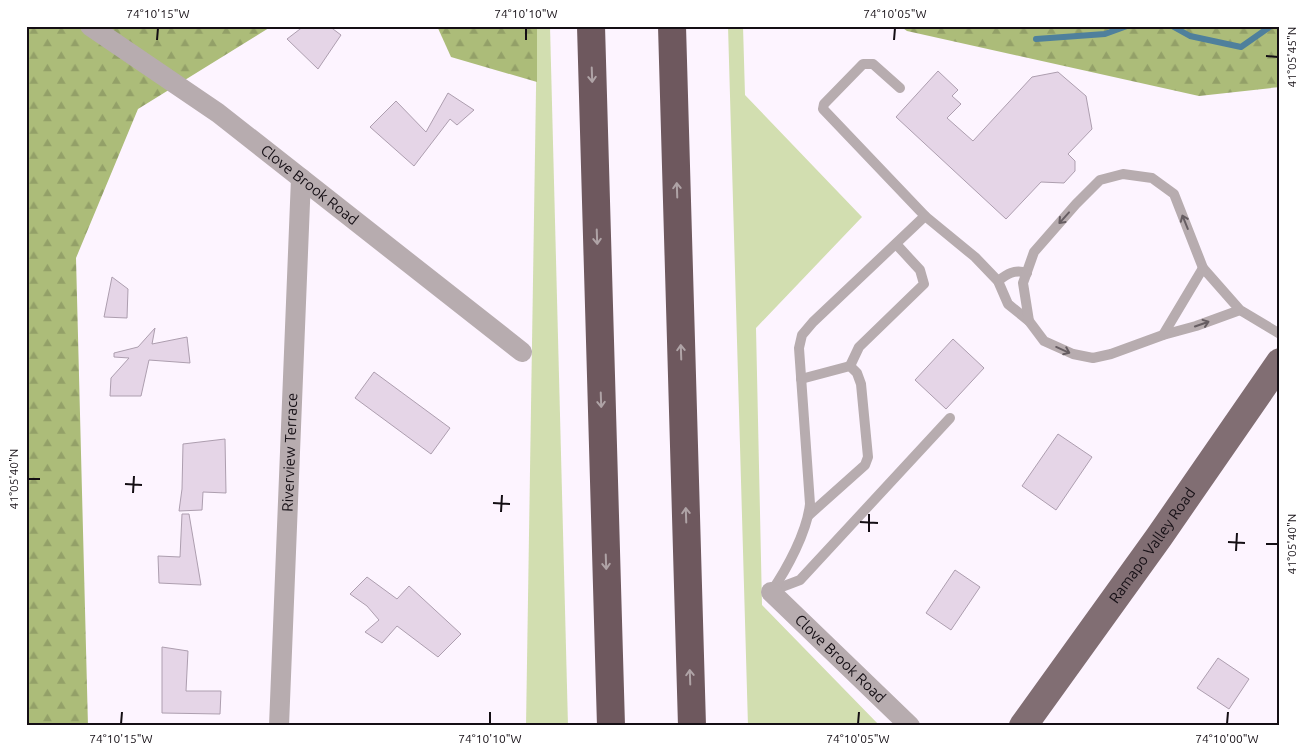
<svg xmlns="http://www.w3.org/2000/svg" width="1306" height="752" font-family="Ubuntu,sans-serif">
  <defs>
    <pattern id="forest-firs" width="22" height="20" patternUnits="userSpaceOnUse" patternTransform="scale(1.25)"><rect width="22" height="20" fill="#acbc79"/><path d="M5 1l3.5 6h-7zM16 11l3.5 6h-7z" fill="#93a068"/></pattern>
  </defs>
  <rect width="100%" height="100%" fill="#fdf4ff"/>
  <g fill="#d2deb0">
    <path d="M 537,26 L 550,26 L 568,726 L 526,726 Z"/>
    <path d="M 728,26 L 743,26 L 745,95 L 862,217 L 756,328 L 762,605 L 880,726 L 748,726 Z"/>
  </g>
  <g fill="url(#forest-firs)">
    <path d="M 26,26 L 272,26 L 138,109 L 76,258 L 88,726 L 26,726 Z"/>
    <path d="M 437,26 L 537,26 L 537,82 L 451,57 Z"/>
    <path d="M 900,26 L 1280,26 L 1280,87 L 1199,96 L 907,31 Z"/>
  </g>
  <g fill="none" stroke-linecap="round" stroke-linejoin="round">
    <g stroke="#4f809c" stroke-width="6">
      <path d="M 1172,26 L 1190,36 L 1241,47 L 1271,26"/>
      <path d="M 1036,39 L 1105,34 L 1127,26"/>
    </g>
  </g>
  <g fill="#e5d5e7" stroke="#ad9eaf">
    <path d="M 304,26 L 329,26 L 341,35 L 318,69 L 287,39 Z"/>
    <path d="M 938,71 L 958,90 L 952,96 L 961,104 L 947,118 L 973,141 L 1032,77 L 1058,72 L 1086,96 L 1092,129 L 1068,154 L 1075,161 L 1075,171 L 1064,183 L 1041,182 L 1006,219 L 896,117 Z"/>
    <path d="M 448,93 L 474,110 L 457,125 L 450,119 L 414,166 L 370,127 L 396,101 L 426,132 Z"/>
    <path d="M 112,277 L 128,289 L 127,318 L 104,317 Z"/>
    <path d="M 155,328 L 152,344 L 187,337 L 190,363 L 149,360 L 141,396 L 110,396 L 111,378 L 129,358 L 114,357 L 114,353 L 138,347 Z"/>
    <path d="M 953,339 L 984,368 L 946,409 L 915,380 Z"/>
    <path d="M 374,372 L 450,428 L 431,454 L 355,398 Z"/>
    <path d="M 1058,434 L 1092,457 L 1056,510 L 1022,486 Z"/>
    <path d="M 225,439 L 226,493 L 203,492 L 202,510 L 179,511 L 182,489 L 183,444 Z"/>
    <path d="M 182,514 L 189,514 L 201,585 L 159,583 L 158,556 L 180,557 Z"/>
    <path d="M 955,570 L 980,587 L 951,630 L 926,613 Z"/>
    <path d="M 367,577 L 397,599 L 409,586 L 461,634 L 438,657 L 397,626 L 382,643 L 365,632 L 379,620 L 367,606 L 350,594 Z"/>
    <path d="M 162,647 L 188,651 L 186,691 L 221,691 L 220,714 L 162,713 Z"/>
    <path d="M 1218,658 L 1249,679 L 1229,709 L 1197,688 Z"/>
  </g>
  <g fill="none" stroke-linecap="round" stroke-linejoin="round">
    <g stroke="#b7acaf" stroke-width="10">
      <path d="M 925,216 L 975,257 L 998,281 L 1008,304 L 1029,321"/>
      <path d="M 998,281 C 1007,274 1014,269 1027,273"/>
      <path d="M 1240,310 L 1196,326 L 1163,335 L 1111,354 L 1093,358 L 1073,354 L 1044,341 L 1029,321 L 1023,283 L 1034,252 L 1076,204 L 1100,180 L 1123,174 L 1152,178 L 1174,194 L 1203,268 L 1240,310 L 1280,334"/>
      <path d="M 1163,335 L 1203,268"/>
      <path d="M 801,379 L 850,366"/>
      <path d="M 809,515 L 865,465 L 868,457 L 861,384 L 857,373 L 850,366 L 859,347 L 924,284 L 920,270 L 896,244"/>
      <path d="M 771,591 L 800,580 L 950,418"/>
      <path d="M 771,592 C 787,569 807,532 810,504 L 799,348 L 802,335 L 813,322 L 925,216 L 823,109 L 824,104 L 863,64 L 873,64 L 900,88"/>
    </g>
    <g stroke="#b7acaf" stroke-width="20">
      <path id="s1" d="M 90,26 L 218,113 L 522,352"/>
      <path id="s2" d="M 771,592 L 910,726"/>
      <path id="s3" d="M 279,726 L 301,178"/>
    </g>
    <path stroke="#816e73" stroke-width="28" id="s4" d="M 1023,726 L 1159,537 L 1280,362"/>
    <g stroke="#6e585e" stroke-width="28">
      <path d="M 591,26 L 611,726"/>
      <path d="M 672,26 L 692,726"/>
    </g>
  </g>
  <defs><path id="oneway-shaft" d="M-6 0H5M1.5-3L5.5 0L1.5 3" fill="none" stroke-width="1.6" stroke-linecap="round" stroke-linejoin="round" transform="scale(1.25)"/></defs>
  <g stroke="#afa3a6">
    <use href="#oneway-shaft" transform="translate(592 75) rotate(88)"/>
    <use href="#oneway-shaft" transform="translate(677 190) rotate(-92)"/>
    <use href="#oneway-shaft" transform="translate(597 237) rotate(88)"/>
    <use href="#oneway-shaft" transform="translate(681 352) rotate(-92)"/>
    <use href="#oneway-shaft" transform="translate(601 400) rotate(88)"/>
    <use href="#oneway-shaft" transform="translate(686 515) rotate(-92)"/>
    <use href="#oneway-shaft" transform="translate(606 562) rotate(88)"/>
    <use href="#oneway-shaft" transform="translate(690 677) rotate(-92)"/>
  </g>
  <g stroke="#665d62">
    <use href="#oneway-shaft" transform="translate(1064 218) rotate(132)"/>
    <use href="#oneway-shaft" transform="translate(1185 222) rotate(-112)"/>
    <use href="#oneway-shaft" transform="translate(1202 324) rotate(-19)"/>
    <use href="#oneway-shaft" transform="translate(1063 350) rotate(24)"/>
  </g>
  <path fill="none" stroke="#140e14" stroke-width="2" d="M 157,40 L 158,28M 526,40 L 526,28M 894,40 L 895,28M 1266,56 L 1278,57M 28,479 L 40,479M 125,484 L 142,485M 133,493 L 134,476M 493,503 L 510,504M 501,512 L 502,495M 860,522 L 878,523M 869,532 L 869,514M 1228,542 L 1245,543M 1266,544 L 1278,544M 1236,551 L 1237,533M 121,724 L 122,712M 490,724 L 490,712M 858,724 L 859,712M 1227,724 L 1228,712"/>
  <g text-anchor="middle" stroke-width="4" stroke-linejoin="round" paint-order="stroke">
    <g font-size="15" fill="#140e14" stroke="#fff">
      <text dy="5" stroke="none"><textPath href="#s1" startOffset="271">Clove Brook Road</textPath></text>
      <text dy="5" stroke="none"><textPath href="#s3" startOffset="274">Riverview Terrace</textPath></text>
      <text dy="5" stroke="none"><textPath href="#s4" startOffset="222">Ramapo Valley Road</textPath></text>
      <text dy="5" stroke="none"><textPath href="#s2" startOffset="96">Clove Brook Road</textPath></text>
    </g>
  </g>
  <rect width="1306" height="752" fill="none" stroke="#ffffff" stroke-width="55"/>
  <rect x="28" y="28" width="1250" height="696" fill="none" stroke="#140e14" stroke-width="2"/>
  <g font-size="12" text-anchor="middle" fill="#140e14">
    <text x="158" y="18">74°10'15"W</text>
    <text x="526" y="18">74°10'10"W</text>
    <text x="895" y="18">74°10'05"W</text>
    <text transform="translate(1292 57) rotate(-90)" y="4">41°05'45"N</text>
    <text transform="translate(14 479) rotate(-90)" y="4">41°05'40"N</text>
    <text transform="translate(1292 544) rotate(-90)" y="4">41°05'40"N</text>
    <text x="121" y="743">74°10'15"W</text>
    <text x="490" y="743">74°10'10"W</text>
    <text x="858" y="743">74°10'05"W</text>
    <text x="1227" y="743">74°10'00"W</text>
  </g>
</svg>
